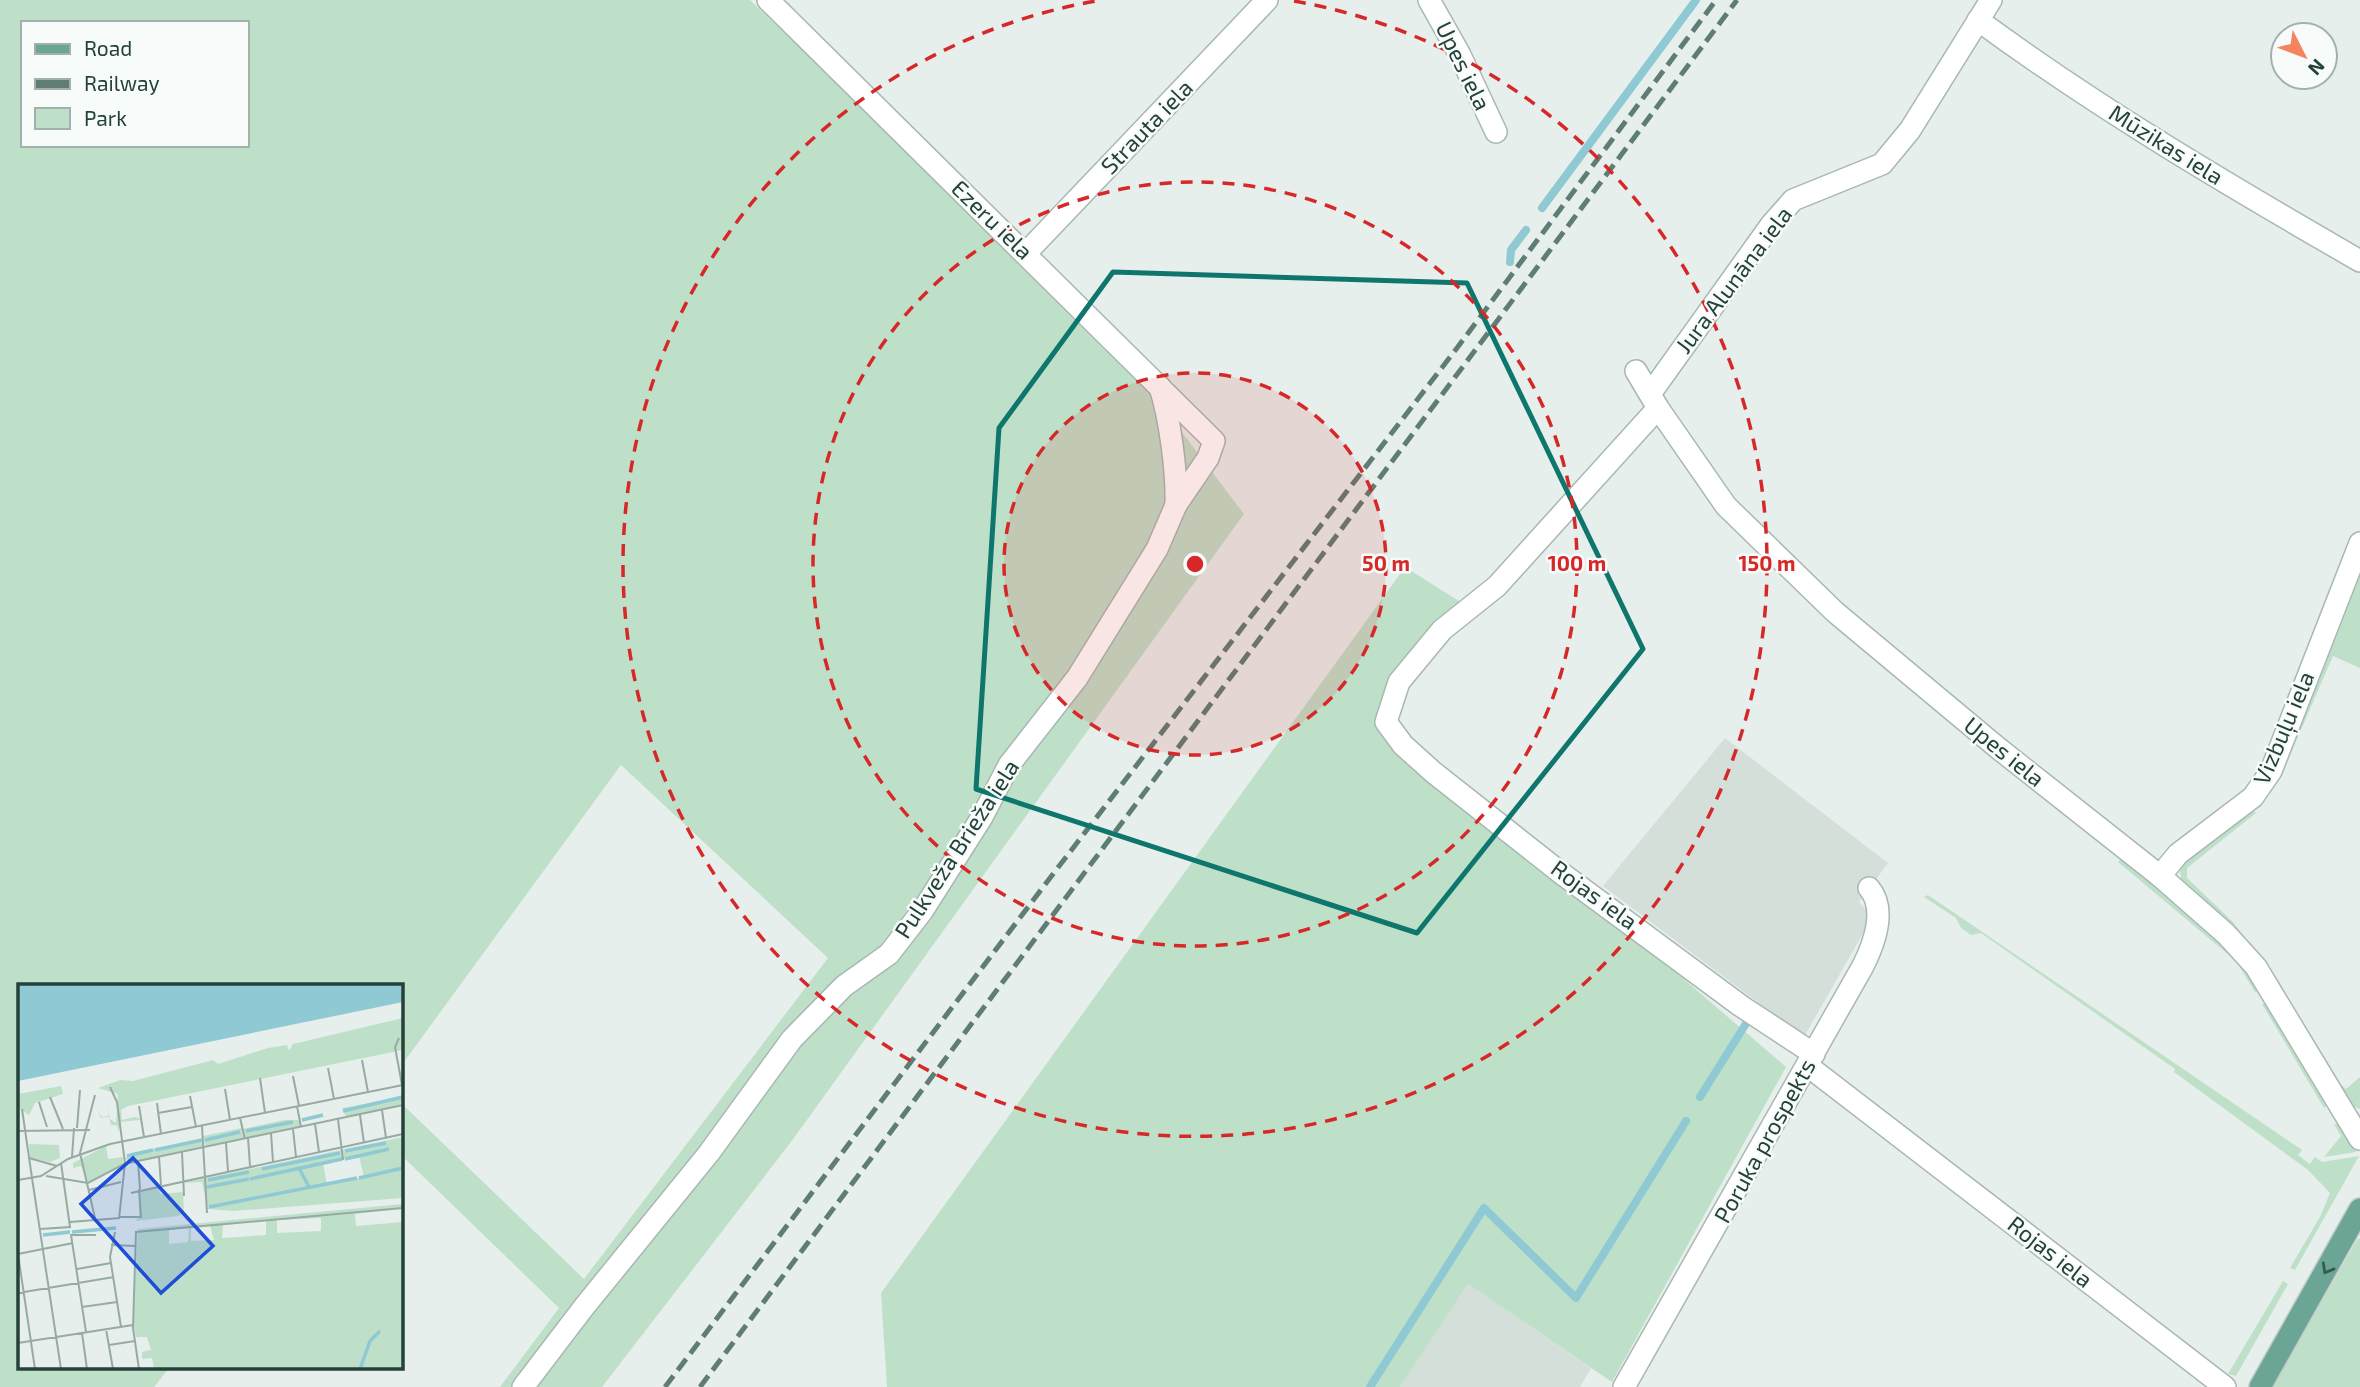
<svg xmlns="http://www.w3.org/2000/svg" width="2360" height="1387" font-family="'Exo 2',sans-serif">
  <rect width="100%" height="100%" fill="#e6efeb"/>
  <g fill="#d4dfda">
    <path d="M 1725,738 L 1888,863 L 1859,902 L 1873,916 L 1804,1037 L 1603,886 Z"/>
    <path d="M 1468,1284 L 1591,1368 L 1580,1387 L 1400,1387 Z"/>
  </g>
  <g fill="#bfe0c8" fill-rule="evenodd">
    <path d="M 0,0 L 750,0 L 1134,369 L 1244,514 L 791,1142 L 602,1387 L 500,1387 L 559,1308 L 401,1155 L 401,1103 L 584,1279 L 828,958 L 621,765 L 401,1066 L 401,986 L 19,986 L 19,1368 L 169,1368 L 154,1387 L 0,1387 ZM 23,23 L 247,23 L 247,145 L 23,145 Z"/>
    <path d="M 2360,559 L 2360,668 L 2333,656 L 2284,769 L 2279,768 Z"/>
    <path d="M 1405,567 L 1470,608 L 1442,630 L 1386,723 L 1786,1067 L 1612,1382 L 1468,1284 L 1400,1387 L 887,1387 L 881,1293 Z"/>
    <path d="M 2249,809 L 2256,813 L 2187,868 L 2187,878 L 2233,922 L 2267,968 L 2182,883 L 2180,871 L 2183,860 Z"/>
    <path d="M 2123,857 L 2240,957 L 2260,989 L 2255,992 L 2236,961 L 2118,862 Z"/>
    <path d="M 1928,895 L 2302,1150 L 2298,1155 L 2310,1164 L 2315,1157 L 2322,1162 L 2359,1156 L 2295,1270 L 2290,1268 L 2320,1217 L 2330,1193 L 2308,1170 L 2174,1072 L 2175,1069 L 1981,933 L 1971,935 L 1961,928 L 1956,918 L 1924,897 Z"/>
    <path d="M 2265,1003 L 2271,1008 L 2328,1103 L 2324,1108 L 2262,1004 Z"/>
    <path d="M 2360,1077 L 2360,1109 L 2350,1105 L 2335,1088 L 2339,1083 L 2346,1089 Z"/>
    <path d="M 2334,1124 L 2341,1124 L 2356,1152 L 2324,1157 L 2341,1136 Z"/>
    <path d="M 2360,1238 L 2360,1387 L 2273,1387 L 2357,1240 Z"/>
    <path d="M 2283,1281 L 2288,1284 L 2236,1376 L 2228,1374 Z"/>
  </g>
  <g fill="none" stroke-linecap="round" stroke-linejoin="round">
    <g stroke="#8ec9d4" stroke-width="8">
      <path d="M 1542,208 L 1696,0"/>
      <path d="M 1510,262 L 1511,250 L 1526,230"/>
      <path d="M 1700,1097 L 1747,1022"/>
      <path d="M 1370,1387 L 1484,1208 L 1576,1298 L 1686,1121"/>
    </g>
    <defs>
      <g id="minor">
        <path d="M 1429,0 L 1460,55 L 1496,132"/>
        <path d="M 1978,20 C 2099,109 2230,186 2360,261"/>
        <path d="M 1026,253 L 1267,0"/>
        <path d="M 1636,371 L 1658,408 L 1726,506 L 1835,612 L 1998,748 L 2160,876 L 2226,934 L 2256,967 L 2360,1139"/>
        <path d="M 1160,387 C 1170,419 1177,472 1176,505"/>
        <path d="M 1650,394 L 1771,225 L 1793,200 L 1882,164 L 1910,130 L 1991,0"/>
        <path d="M 1658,408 L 1497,586 L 1442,630 L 1399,682 L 1386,722 L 1403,745 L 1433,772 L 1561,873 L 1741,1006 L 1814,1054"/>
        <path d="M 2160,876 L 2178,854 L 2253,797 L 2271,771 L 2360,543"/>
        <path d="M 1808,1066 L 2225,1387"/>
        <path d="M 523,1387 L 584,1307 L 709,1153 L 792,1039 L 844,986 L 889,954 L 923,910 L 982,817 L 1009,765 L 1077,678 L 1157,549 L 1176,505 L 1208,458 L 1214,441 L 768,0"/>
        <path d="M 1624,1387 L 1863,966 C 1874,944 1887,909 1869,888"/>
      </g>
      <path id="primary" d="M 2260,1387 L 2360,1209"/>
    </defs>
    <use href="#minor" stroke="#a8b8b2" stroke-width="24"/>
    <use href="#primary" stroke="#c2cac8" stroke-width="24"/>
    <use href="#minor" stroke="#fff" stroke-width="21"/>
    <use href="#primary" stroke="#6aa596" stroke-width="21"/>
    <g stroke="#5f7d75" stroke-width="5" stroke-dasharray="14 7" stroke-linecap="butt">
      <path d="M 665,1387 L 1050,878 L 1457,348 L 1716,0"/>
      <path d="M 700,1387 L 1737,0"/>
    </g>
  </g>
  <defs><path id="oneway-chevron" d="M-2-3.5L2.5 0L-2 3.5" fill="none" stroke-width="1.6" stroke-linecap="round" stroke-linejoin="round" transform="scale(1.75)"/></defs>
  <use stroke="#365b51" href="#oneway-chevron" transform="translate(2327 1269) rotate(119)"/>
  <path fill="none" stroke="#0f766e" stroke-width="5" stroke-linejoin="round" d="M 1113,272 L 1467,283 L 1643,649 L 1417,933 L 976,789 L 999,428 Z"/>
  <circle cx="1195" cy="564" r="191" fill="#d62828" fill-opacity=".12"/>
  <g fill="none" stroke="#d62828" stroke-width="3.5" stroke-dasharray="12 9">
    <circle cx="1195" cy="564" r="191"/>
    <circle cx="1195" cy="564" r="382"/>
    <path d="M1294 1A572 572 0 1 1 1096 1"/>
  </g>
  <g text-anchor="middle" stroke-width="5" stroke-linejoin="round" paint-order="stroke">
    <g font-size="23" fill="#24423a" stroke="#f7fbf9">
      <text transform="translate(1463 66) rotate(64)" y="8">Upes iela</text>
      <text transform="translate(1147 127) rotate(-46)" y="8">Strauta iela</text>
      <text transform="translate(2166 145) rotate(32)" y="8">Mūzikas iela</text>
      <text transform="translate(992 220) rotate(44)" y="8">Ezeru iela</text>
      <text transform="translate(1734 280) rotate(-53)" y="8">Jura Alunāna iela</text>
      <text transform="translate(2284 728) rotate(-67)" y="8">Vizbuļu iela</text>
      <text transform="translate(2004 752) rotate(39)" y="8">Upes iela</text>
      <text transform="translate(957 849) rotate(-57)" y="8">Pulkveža Brieža iela</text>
      <text transform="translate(1594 895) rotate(36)" y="8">Rojas iela</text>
      <text transform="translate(1765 1141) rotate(-61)" y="8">Poruka prospekts</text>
      <text transform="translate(2050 1252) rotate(38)" y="8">Rojas iela</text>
    </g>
  </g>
  <g transform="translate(18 984)">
    <rect width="385" height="385" fill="#e6efeb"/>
    <path d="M 385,34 L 385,66 L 110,122 L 103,126 L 104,136 L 117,133 L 121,134 L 122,136 L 102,138 L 100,148 L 99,141 L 93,141 L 91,133 L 83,134 L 80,128 L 84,133 L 91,132 L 89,119 L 92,135 L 98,139 L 100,110 L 80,104 L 102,96 L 115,97 L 195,76 L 200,80 L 250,64 L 269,61 L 271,67 L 275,60 ZM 43,102 L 45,110 L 17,119 L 11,131 L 0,124 L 0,110 ZM 385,113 L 385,120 L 328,133 L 324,124 ZM 266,136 L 281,136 L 282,142 L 228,154 L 225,145 ZM 224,144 L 226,154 L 187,162 L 185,152 ZM 385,153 L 385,214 L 215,227 L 190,225 L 184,198 L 165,199 ZM 341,172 L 346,193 L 309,200 L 305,180 ZM 182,156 L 185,162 L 110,179 L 108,174 L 112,169 ZM 11,160 L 41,161 L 42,174 L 32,178 L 12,174 ZM 88,162 L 90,175 L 105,173 L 105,179 L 70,198 L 63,182 L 55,184 L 55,179 ZM 140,202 L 142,210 L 165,208 L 166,228 L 161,232 L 117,237 L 121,233 L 122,206 ZM 385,220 L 385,224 L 337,230 L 338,242 L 385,238 L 385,385 L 136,385 L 134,374 L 124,375 L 124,368 L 133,366 L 129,353 L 118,353 L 115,338 L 120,245 ZM 303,234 L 303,247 L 259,249 L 259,236 ZM 248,237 L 248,251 L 204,254 L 205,241 ZM 192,242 L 196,256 L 173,257 L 173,244 ZM 171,244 L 170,258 L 151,260 L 151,246 Z" fill="#bfe0c8" fill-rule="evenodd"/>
    <path d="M 0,0 L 385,0 L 385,18 L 0,97 Z" fill="#8ec9d4"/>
    <path fill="none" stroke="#8ec9d4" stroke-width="3.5" d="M 325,127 L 385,113M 284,136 L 305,131M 228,147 L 275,138M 187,156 L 222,148M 137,166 L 184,156M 327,167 L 368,159M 109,172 L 135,166M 327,175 L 371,165M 281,184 L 291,203M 244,185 L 322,169M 341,194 L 385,184M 232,195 L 324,175M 190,196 L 231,188M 189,203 L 231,195M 191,223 L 339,194M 54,248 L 98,244M 25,251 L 52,248M 342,385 L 352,357 L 362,347"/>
    <path fill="none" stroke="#98aaa4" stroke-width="2" d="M 381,54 L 377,63 L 384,101M 344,76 L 350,108M 310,84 L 316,115M 275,92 L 281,122M 242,94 L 247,129M 92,103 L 99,118 L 107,179 L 101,235M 207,105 L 212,136M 172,112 L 178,143M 32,113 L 45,145M 21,118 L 29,143M 139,119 L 143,150M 121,122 L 126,153M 279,122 L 283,143M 4,125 L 14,194M 364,126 L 368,154M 140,129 L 174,123M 342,131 L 346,159M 222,134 L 227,155M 320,135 L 325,176M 297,140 L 301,168M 184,142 L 189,229M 59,144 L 62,106M 275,145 L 278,173M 0,147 L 72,146M 253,149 L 255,178M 230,154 L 232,182M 208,159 L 210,187M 164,168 L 166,212M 54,173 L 56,144M 141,173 L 143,201M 11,174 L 39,182M 120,177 L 122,205M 28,192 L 70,199 L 106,180 L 385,121M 14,194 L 43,385M 0,196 L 23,192 L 50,175 L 92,160 L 385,101M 71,206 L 103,198M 113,209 L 385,150M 102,233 L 123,233 L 121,205M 77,234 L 62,169 L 77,111M 52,238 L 102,234M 22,245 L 52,243 L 43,179M 97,248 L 92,273 L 103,343M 93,261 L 118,262M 0,270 L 17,385M 0,270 L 55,259M 59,285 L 93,279M 0,309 L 96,293M 64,323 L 99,318M 88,345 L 95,385M 68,348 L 53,251 L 78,251M 64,349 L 69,385M 0,359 L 115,341M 91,361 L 117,357M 121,385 L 115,344 L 118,248 L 385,224"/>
    <path fill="#1d4ed8" fill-opacity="0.15" stroke="#1d4ed8" stroke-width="3.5" d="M 115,174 L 195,262 L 143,309 L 63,220 Z"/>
    <rect width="385" height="385" fill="none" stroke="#24423a" stroke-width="3.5"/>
  </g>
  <circle cx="1195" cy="564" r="10" fill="#d62828" stroke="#f7fbf9" stroke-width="3.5"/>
  <g font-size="21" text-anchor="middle" font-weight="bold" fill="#d62828" stroke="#f7fbf9" stroke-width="5" stroke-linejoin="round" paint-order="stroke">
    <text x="1386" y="571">50 m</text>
    <text x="1577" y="571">100 m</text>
    <text x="1767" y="571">150 m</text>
  </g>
  <rect x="21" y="21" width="228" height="126" fill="#f7fbf9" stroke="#a3b1ad" stroke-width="2"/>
  <rect x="35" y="44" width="35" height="10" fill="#6aa596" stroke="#a3b1ad" stroke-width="2"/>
  <text x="84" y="56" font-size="21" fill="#24423a">Road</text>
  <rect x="35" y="79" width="35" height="10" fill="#5f7d75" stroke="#a3b1ad" stroke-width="2"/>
  <text x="84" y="91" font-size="21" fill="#24423a">Railway</text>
  <rect x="35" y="108" width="35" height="21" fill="#bfe0c8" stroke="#a3b1ad" stroke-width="2"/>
  <text x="84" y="126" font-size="21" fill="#24423a">Park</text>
  <g transform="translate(2304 56) rotate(132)"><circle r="33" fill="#f7fbf9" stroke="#a3b1ad" stroke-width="2"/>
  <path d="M0-5L12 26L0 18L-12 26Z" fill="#f4845f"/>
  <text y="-10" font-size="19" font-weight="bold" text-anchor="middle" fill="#24423a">N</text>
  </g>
</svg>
